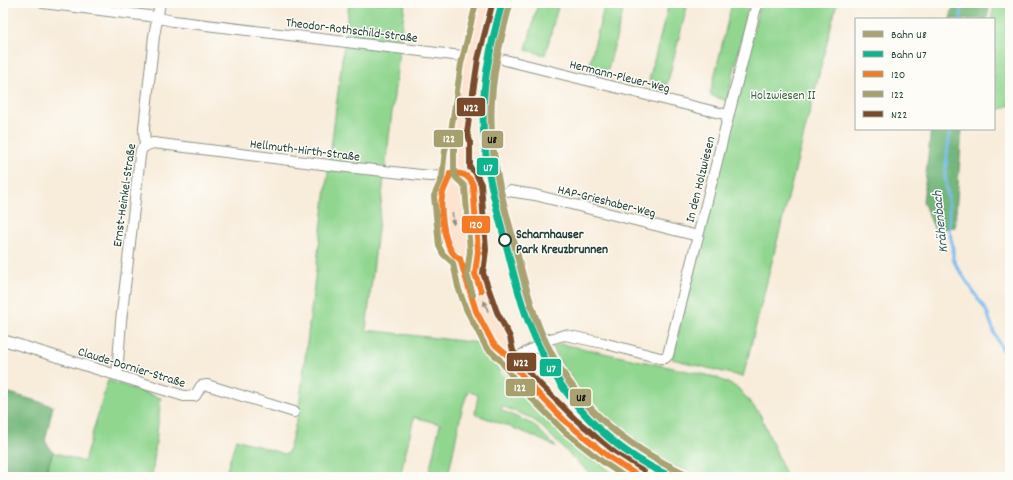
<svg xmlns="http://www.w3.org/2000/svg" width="1013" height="480" font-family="Dekko,sans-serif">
  <rect width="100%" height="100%" fill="#fdfcf7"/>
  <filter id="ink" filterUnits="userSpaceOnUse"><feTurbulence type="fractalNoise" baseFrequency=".025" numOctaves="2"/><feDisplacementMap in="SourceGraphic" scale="8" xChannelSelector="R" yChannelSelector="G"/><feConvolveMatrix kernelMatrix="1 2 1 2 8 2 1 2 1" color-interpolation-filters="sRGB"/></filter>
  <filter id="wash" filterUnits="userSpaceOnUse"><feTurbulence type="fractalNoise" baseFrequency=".012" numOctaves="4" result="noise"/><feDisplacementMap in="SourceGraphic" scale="16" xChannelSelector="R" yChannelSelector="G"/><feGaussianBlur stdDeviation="0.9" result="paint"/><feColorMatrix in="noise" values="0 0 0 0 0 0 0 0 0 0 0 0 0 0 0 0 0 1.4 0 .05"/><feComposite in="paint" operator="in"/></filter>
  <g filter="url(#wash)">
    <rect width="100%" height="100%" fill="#f8ecda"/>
    <g fill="#90d68f" stroke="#588a62">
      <path d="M 349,3 L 405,3 L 366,330 L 480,343 L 505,379 L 519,394 L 520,391 L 498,364 L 486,344 L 492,348 L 515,380 L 547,411 L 565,432 L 617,477 L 595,477 L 576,461 L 538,423 L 529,417 L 502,406 L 501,410 L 534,425 L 556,447 L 529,434 L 475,414 L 478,395 L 468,391 L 462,409 L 448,477 L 428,477 L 440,424 L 414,417 L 400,477 L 225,477 L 236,439 L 284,454 L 288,453 L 298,415 Z"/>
      <path d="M 538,3 L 559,3 L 545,55 L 526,50 Z"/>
      <path d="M 605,3 L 625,3 L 608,70 L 589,66 Z"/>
      <path d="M 669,3 L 688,3 L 667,85 L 649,80 Z"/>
      <path d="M 732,3 L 749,6 L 727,101 L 710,95 Z"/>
      <path d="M 760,3 L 837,3 L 743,377 L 672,359 Z"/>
      <path d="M 995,3 L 1010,3 L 1010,105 L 994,112 L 994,19 L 991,19 Z"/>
      <path d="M 562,344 L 715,377 L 738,388 L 760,414 L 786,475 L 789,477 L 704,477 L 669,464 L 626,437 L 590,405 L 561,364 L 553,347 Z"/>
      <path d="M 108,380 L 127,387 L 161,398 L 152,477 L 46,477 L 46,472 L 53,452 L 84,462 Z"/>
    </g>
    <g fill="#74b77a" stroke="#4a7a57">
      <path d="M 954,3 L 990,3 L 987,19 L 950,19 Z"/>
      <path d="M 931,129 L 962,129 L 955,227 L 935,230 L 923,202 Z"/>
      <path d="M 3,391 L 53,406 L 45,441 L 53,452 L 46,472 L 46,477 L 3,477 Z"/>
    </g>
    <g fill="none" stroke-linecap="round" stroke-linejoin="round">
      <g stroke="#7abcef" stroke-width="3">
        <path d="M 961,19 L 961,3"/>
        <path d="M 950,129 L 945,176 L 949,206 L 949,230 L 953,247 L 953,259 L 957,267 L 987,312 L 994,332 L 1005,356 L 1010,371"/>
      </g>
    </g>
  </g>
  <g filter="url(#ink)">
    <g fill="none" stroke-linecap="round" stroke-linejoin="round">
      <defs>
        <g id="street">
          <path d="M 43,3 L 149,16 L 173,21 L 470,57"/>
          <path d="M 505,60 L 728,115"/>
          <path d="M 145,146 L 153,143 L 337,166 L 430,176 C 439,176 447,173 456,173"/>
          <path d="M 145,146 L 144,128 L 154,36 L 160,3"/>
          <path d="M 509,191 L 535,195 L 698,236"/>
          <path d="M 3,340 L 184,396 L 195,396 L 201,386 L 207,385 L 294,412"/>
          <path d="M 511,361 L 550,339 L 565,335 L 603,343 L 660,358 L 665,358 L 668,355 L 757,3"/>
          <path d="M 117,375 L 121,321 L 140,156 L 141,150 L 145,146"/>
        </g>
        <g id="secondary">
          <path d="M 484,3 L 470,57 L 463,99 L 459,133 L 453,152 L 450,173 L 453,224 L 460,259 L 466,284 L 474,306 L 492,342 L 506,355 L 527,382 L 580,434 L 608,456 L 640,477"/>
          <path d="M 459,135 L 462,142 L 463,153 L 462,189 L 464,221 L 471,260 L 480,289 L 490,315 L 502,340 L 506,355"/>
        </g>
      </defs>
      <use href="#street" stroke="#8c9487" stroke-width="12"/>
      <use href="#secondary" stroke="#8c9487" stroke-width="16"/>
      <use href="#street" stroke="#fff" stroke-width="10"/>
      <use href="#secondary" stroke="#fde4d1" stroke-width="14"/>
      <defs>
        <g id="bus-1">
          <path d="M 450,173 C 461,173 469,174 473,185 L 478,251 L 475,274 L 481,291"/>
          <path d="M 450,173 C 449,182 443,188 442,197 C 440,210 444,239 451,250 C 453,254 456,257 460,259"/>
          <path d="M 460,259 L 476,311 L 493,343 L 507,355 L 527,382 L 566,422 L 609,457 L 640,477"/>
        </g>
        <g id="bus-2">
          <path d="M 476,3 L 461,64 L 451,131 L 445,150 L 442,178 L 434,196 L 439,246 L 443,254 L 453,263 L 458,287 L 466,309 L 486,347 L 500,360 L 521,388 L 565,432 L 603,462 L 625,477"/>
          <path d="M 454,145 L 454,175 C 457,181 462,182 465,187 L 470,251 L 467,274 L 473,295"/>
        </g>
        <path id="bus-3" d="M 492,5 L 478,59 L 467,132 L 470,141 L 470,168 L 475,172 L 481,184 L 486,250 L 483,273 L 497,312 L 510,337 L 513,351 L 533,377 L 576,420 L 613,450 L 644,470"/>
      </defs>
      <use href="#bus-1" stroke="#fdfcf7" stroke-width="9"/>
      <use href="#bus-2" stroke="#fdfcf7" stroke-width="9"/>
      <use href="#bus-3" stroke="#fdfcf7" stroke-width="9"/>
      <use href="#bus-1" stroke="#f47a25" stroke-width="6"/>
      <use href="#bus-2" stroke="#a6a06d" stroke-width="6"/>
      <use href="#bus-3" stroke="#7a4b2a" stroke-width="6"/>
      <defs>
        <path id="rail-1" d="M 510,3 C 500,40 491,77 491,116 C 491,161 503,203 515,246 C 522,274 529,303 540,330 C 571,402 621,446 692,477"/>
        <path id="rail-2" d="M 502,3 C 492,40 483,77 483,116 C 483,158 494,200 505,240 C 513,271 520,303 533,333 C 559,396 609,450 672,477"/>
      </defs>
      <use href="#rail-1" stroke="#fdfcf7" stroke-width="10"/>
      <use href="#rail-2" stroke="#fdfcf7" stroke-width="10"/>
      <use href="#rail-1" stroke="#aaa272" stroke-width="7"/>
      <use href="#rail-2" stroke="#0eb48d" stroke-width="7"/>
    </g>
    <defs><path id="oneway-solid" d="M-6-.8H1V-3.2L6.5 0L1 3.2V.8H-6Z"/></defs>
    <g fill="#8e9082">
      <use href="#oneway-solid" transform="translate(453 219) rotate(84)"/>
      <use href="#oneway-solid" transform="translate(486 306) rotate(-111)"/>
    </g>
  </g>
  <circle fill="#fdfcf7" stroke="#1f3d34" stroke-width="2" cx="505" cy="240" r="6"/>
  <g text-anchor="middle" stroke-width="3" stroke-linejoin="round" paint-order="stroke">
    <g font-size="13" fill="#1f3d34" stroke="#fdfcf7">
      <text transform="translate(352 29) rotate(7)" y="5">Theodor-Rothschild-Straße</text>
      <text transform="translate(620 75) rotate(14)" y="5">Hermann-Pleuer-Weg</text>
      <text transform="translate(305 149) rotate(7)" y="5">Hellmuth-Hirth-Straße</text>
      <text transform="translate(699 179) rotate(-76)" y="5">In den Holzwiesen</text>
      <text transform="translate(123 195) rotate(-82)" y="5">Ernst-Heinkel-Straße</text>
      <text transform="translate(607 200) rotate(14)" y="5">HAP-Grieshaber-Weg</text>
      <text transform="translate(132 366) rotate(17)" y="5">Claude-Dornier-Straße</text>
    </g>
    <g font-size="13" fill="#3b634b" stroke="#fdfcf7">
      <text x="783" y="99">Holzwiesen II</text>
    </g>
    <g font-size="13" font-weight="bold" fill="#1f3d34" stroke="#fdfcf7" text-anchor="start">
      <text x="516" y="238">Scharnhauser<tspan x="516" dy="15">Park Kreuzbrunnen</tspan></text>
    </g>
    <g font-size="14" font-style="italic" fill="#365d63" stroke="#fdfcf7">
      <text transform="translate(939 222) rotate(-96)" y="5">Krähenbach</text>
    </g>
  </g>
  <g stroke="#fdfcf7" stroke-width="1.5">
    <rect x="456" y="97" width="30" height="20" rx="4" fill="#7a4b2a"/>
    <rect x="433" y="129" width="31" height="19" rx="4" fill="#a6a06d"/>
    <rect x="481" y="130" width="23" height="19" rx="4" fill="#aaa272"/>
    <rect x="476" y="157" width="23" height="19" rx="4" fill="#0eb48d"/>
    <rect x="461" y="215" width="30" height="19" rx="4" fill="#f47a25"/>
    <rect x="506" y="352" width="31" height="20" rx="4" fill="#7a4b2a"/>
    <rect x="539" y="358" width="23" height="19" rx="4" fill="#0eb48d"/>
    <rect x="505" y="378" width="31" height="19" rx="4" fill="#a6a06d"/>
    <rect x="569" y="388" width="23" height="19" rx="4" fill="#aaa272"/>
  </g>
  <g font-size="11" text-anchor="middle" font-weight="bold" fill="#fff">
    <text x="471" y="111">N22</text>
    <text x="449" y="142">122</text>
    <text x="488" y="171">U7</text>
    <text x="476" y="228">120</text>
    <text x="521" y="366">N22</text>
    <text x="551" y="372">U7</text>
    <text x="520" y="391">122</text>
  </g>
  <g font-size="11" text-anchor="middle" font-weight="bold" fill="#111">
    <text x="492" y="143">U8</text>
    <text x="581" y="401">U8</text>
  </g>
  <rect width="1013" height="480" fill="none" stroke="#fdfcf7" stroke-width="16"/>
  <rect x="855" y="18" width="140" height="112" fill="#fdfcf7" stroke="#a4b0a9"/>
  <rect x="863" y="31" width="20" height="6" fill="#aaa272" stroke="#a4b0a9"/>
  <text x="891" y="38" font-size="12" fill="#1f3d34">Bahn U8</text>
  <rect x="863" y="51" width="20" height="6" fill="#0eb48d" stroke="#a4b0a9"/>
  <text x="891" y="58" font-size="12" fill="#1f3d34">Bahn U7</text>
  <rect x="863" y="71" width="20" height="6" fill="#f47a25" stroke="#a4b0a9"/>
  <text x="891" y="78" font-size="12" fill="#1f3d34">120</text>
  <rect x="863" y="91" width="20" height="6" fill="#a6a06d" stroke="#a4b0a9"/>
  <text x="891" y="98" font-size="12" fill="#1f3d34">122</text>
  <rect x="863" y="111" width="20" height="6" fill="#7a4b2a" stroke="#a4b0a9"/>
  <text x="891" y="118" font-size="12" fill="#1f3d34">N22</text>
</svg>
